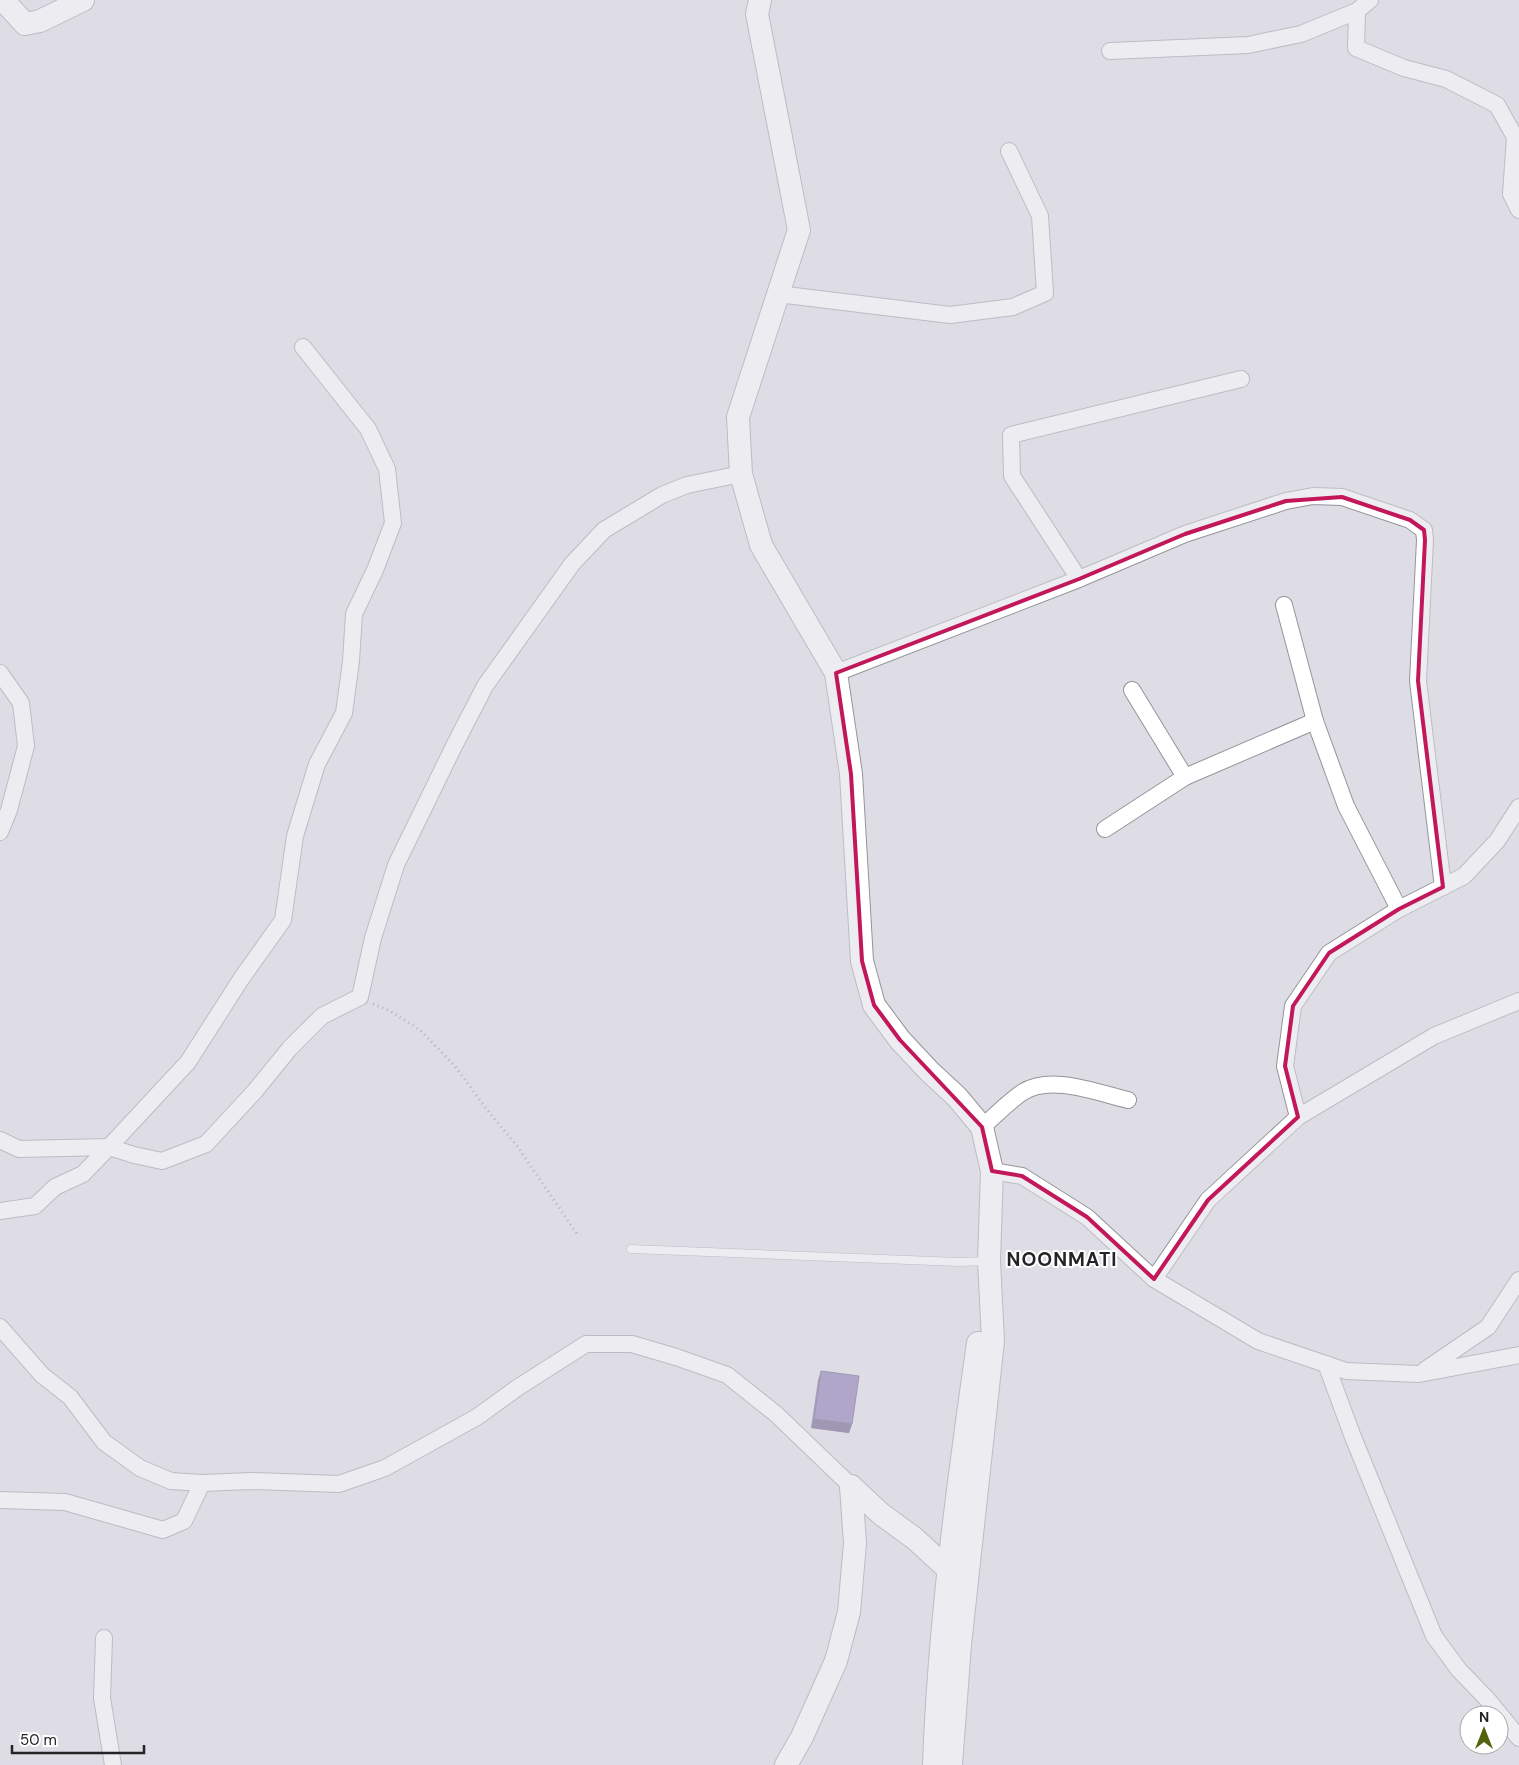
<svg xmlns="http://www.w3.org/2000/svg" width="1519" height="1765" font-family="'DM Sans',sans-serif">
  <rect width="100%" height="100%" fill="#dedde5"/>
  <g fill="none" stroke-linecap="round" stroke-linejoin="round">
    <defs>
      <path id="lane" d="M 631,1249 L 959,1262 L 987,1261"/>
      <g id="street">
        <path d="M 1357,11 L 1356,48 L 1404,68 L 1446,79 L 1497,105 L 1515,137 L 1511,194 L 1519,210"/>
        <path d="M 1110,51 L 1248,45 L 1301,34 L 1357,11 L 1370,0"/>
        <path d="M 778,294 L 950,315 L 1013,307 L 1045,293 L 1040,216 L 1009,151"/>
        <path d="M 1079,579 L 1012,476 L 1011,435 L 1241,379"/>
        <path d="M 1284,605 L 1315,721 L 1346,806 L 1399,909"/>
        <path d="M 0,673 L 21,703 L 26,746 L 9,810 L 0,832"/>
        <path d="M 836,673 L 1079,579 L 1185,534 L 1286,501 L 1313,496 L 1342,497 L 1410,520 L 1424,530 L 1425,540 L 1418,681 L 1443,887"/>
        <path d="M 1132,690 L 1185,777"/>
        <path d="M 1105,829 L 1185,777 L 1315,721"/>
        <path d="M 1298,1117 L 1285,1066 L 1293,1006 L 1329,953 L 1399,909 L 1464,876 L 1497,841 L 1519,807"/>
        <path d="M 982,1127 C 995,1116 1009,1101 1023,1092 C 1051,1074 1098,1093 1128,1100"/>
        <path d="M 0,1140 L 19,1149 L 109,1147 L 134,1155 L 162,1161 L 206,1144 L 255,1091 L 290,1048 L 322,1016 L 360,997 L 373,938 L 396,865 L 455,744 L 485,686 L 572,564 L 604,530 L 662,495 L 687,485 L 741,474"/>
        <path d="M 992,1171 L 1022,1176 L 1087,1217 L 1154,1279 L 1258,1341 L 1346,1371 L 1419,1374 L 1519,1355"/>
        <path d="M 0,1211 L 35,1206 L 55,1187 L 83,1174 L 109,1147 L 188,1062 L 241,979 L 283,920 L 295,836 L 317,764 L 344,713 L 351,661 L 354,614 L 375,570 L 393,523 L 387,469 L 368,429 L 303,347"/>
        <path d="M 1154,1279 L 1208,1200 L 1298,1117 L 1434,1036 L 1519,1001"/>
        <path d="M 0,1327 L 42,1375 L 70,1397 L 104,1442 L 140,1468 L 171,1481 L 202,1483 L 251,1481 L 339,1484 L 385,1468 L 477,1417 L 517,1388 L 586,1344 L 632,1344 L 676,1357 L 727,1375 L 776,1414 L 851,1486"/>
        <path d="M 1326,1364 L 1353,1437 L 1434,1636 L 1459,1670 L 1488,1700 L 1519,1738"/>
        <path d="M 1425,1370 L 1488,1327 L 1519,1280"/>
        <path d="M 0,1500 L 65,1502 L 163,1530 L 184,1521 L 202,1483"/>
        <path d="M 104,1638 L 102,1698 L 113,1765"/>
      </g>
      <g id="secondary">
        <path d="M 3,0 L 25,24 L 40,21 L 83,0"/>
        <path d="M 760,0 L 757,14 L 799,230 L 738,417 L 741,474 L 761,545 L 836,673 L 851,774 L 862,961 L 874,1005 L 900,1040 L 929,1071 L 957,1097 L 982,1127 L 992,1171 L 989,1261 L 993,1341 L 960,1645 L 951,1765"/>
        <path d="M 851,1486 L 881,1514 L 914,1538 L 949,1570"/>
        <path d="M 786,1765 L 802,1737 L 836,1661 L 849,1612 L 855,1543 L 851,1486"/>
        <path d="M 934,1765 C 939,1624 958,1483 978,1343"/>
      </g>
    </defs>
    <use href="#lane" stroke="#95949b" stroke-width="9"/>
    <use href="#street" stroke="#95949b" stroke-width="18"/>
    <use href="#secondary" stroke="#95949b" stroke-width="24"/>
    <path stroke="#848389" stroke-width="3" stroke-dasharray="1 4" stroke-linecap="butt" d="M 373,1004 L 390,1011 L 420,1030 L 455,1066 L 488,1111 L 517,1146 L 577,1234"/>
    <use href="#lane" stroke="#fff" stroke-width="8"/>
    <use href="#street" stroke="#fff" stroke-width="16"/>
    <use href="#secondary" stroke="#fff" stroke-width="22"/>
  </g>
  <path fill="#655690" d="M 821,1371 L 852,1424 L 849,1433 L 811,1428 L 818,1380 Z"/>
  <path fill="#534676" d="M 814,1419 L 852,1424 L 849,1433 L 811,1428 Z"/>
  <path fill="#7664a8" stroke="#534676" d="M 821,1371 L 859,1376 L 852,1424 L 814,1419 Z"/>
  <path d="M0 0H1519V1765H0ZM 1342,497 L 1410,520 L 1424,530 L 1425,540 L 1418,681 L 1443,887 L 1399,909 L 1329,953 L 1293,1006 L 1285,1066 L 1298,1117 L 1208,1200 L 1154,1279 L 1087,1217 L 1022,1176 L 992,1171 L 982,1127 L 900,1040 L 874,1005 L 862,961 L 851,774 L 836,673 L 1079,579 L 1185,534 L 1286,501 Z" fill="#dedde5" fill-opacity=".55" fill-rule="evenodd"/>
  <path fill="none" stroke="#c2185b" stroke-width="4" stroke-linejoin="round" d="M 1342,497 L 1410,520 L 1424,530 L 1425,540 L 1418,681 L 1443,887 L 1399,909 L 1329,953 L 1293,1006 L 1285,1066 L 1298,1117 L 1208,1200 L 1154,1279 L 1087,1217 L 1022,1176 L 992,1171 L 982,1127 L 900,1040 L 874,1005 L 862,961 L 851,774 L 836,673 L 1079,579 L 1185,534 L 1286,501 Z"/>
  <g text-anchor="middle" stroke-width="4" stroke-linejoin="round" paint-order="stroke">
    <g font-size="19" font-weight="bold" letter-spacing="1" fill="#242326" stroke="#fff">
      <text x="1062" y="1266">NOONMATI</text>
    </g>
  </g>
  <g transform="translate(1484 1730)"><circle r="24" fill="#ffffff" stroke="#a7a7a8"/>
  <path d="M0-4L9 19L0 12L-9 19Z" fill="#51630c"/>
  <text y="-8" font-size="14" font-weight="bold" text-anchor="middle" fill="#242326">N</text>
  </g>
  <path d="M12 1745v8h132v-8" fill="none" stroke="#242326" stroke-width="2.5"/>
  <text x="20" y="1745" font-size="15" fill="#242326" stroke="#ffffff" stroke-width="4" paint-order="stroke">50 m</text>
</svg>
